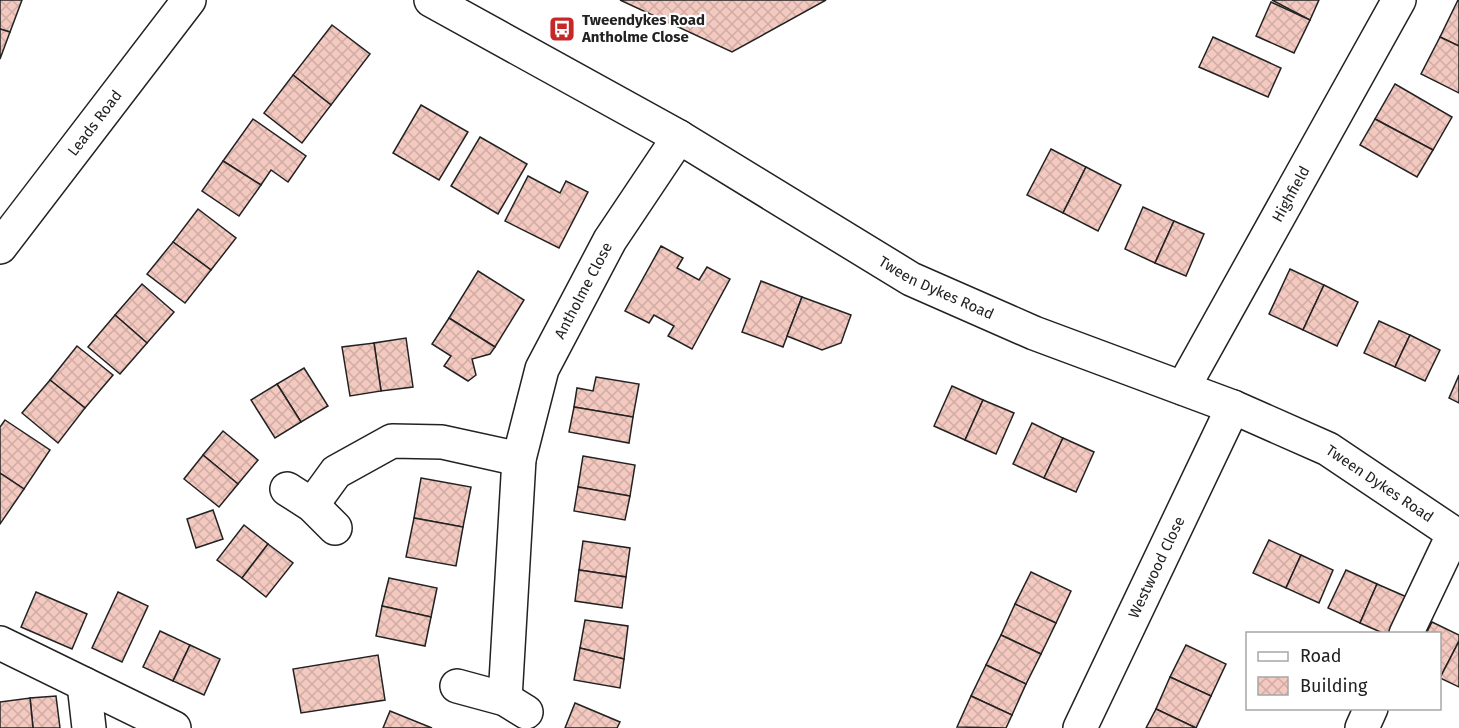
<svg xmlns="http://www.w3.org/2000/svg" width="1459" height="728" font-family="'Fira Sans',sans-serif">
  <defs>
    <pattern id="building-cross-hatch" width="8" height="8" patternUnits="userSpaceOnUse" patternTransform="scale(1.5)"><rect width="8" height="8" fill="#f3c9c0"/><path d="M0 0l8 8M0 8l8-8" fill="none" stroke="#d0aca5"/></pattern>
  </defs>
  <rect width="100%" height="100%" fill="#fff"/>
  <g fill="url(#building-cross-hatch)" stroke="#222" stroke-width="1.5">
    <path d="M 0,0 L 22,0 L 10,32 L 0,29 Z"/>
    <path d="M 620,0 L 826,0 L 732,52 Z"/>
    <path d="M 1272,0 L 1319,0 L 1310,20 Z"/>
    <path d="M 1458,0 L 1459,0 L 1459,46 L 1440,37 Z"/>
    <path d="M 1271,2 L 1310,20 L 1294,53 L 1256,36 Z"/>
    <path d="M 332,25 L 370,54 L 331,105 L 293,75 Z"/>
    <path d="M 0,29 L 10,32 L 0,59 Z"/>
    <path d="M 1213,37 L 1281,68 L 1268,97 L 1199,67 Z"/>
    <path d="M 1440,37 L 1459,46 L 1459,93 L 1421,74 Z"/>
    <path d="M 293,75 L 331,105 L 302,143 L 264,113 Z"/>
    <path d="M 1395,84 L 1452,117 L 1433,150 L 1375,119 Z"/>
    <path d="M 421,105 L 468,132 L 439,180 L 393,153 Z"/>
    <path d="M 253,119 L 306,156 L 288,182 L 271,170 L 261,185 L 223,161 Z"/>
    <path d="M 1375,119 L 1433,150 L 1417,177 L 1360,145 Z"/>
    <path d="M 480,137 L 527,164 L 498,214 L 451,186 Z"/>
    <path d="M 1051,149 L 1086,167 L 1063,213 L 1027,195 Z"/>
    <path d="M 223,161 L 261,185 L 239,216 L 202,191 Z"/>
    <path d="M 1086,167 L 1121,185 L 1098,231 L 1063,213 Z"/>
    <path d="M 528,176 L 560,193 L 566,181 L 588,192 L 559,248 L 505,221 Z"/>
    <path d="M 1143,207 L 1174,221 L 1155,263 L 1125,249 Z"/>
    <path d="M 198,209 L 236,238 L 211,270 L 173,242 Z"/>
    <path d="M 1174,221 L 1204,234 L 1186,276 L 1155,263 Z"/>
    <path d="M 173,242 L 211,270 L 185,303 L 147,274 Z"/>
    <path d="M 661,246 L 683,258 L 677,268 L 699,280 L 707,267 L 730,279 L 692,349 L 668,336 L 674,326 L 654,315 L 649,323 L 625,311 Z"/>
    <path d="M 1290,269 L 1324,285 L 1303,330 L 1269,314 Z"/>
    <path d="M 478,271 L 524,300 L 495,347 L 449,318 Z"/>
    <path d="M 761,281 L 802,297 L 783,347 L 742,332 Z"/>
    <path d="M 142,284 L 174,312 L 147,343 L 115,315 Z"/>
    <path d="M 1324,285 L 1358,302 L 1337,346 L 1303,330 Z"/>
    <path d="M 802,297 L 851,315 L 841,343 L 822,350 L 787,336 Z"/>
    <path d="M 115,315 L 147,343 L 120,374 L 88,347 Z"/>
    <path d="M 449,318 L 495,347 L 490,354 L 472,359 L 476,375 L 468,381 L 444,366 L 451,356 L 432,344 Z"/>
    <path d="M 1379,321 L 1410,335 L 1395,367 L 1364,353 Z"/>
    <path d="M 1410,335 L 1440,350 L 1425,381 L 1395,367 Z"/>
    <path d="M 406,338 L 413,387 L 381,391 L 374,343 Z"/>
    <path d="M 374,343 L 381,391 L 350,396 L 342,347 Z"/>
    <path d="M 77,346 L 113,375 L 85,408 L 50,380 Z"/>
    <path d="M 304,368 L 328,406 L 301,422 L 277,384 Z"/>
    <path d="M 1459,375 L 1459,403 L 1449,398 Z"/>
    <path d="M 596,377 L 639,384 L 633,417 L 574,407 L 577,388 L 593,391 Z"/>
    <path d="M 50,380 L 85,408 L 58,443 L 22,413 Z"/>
    <path d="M 277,384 L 301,422 L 275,438 L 251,400 Z"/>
    <path d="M 952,386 L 983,400 L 965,440 L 934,426 Z"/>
    <path d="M 983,400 L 1014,413 L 996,454 L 965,440 Z"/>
    <path d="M 574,407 L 633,417 L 629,443 L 569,432 Z"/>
    <path d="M 5,420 L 50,450 L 24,489 L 0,473 L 0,427 Z"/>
    <path d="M 1032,423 L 1063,438 L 1044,478 L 1013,464 Z"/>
    <path d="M 223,431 L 258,460 L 238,484 L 203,455 Z"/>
    <path d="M 1063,438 L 1094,452 L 1076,492 L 1044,478 Z"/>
    <path d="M 203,455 L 238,484 L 219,507 L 184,479 Z"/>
    <path d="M 583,456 L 635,465 L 630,496 L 578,487 Z"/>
    <path d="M 0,473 L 24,489 L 0,524 Z"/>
    <path d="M 421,478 L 471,487 L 463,527 L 414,518 Z"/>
    <path d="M 578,487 L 630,496 L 625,520 L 574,511 Z"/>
    <path d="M 213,510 L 223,539 L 196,548 L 187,519 Z"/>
    <path d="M 414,518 L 463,527 L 456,566 L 406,557 Z"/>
    <path d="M 244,525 L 268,544 L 242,578 L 217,560 Z"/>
    <path d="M 1269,540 L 1301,555 L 1286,588 L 1253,573 Z"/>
    <path d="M 583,541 L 630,548 L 626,577 L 579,570 Z"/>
    <path d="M 268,544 L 293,563 L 266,597 L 242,578 Z"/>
    <path d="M 1301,555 L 1333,570 L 1319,603 L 1286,588 Z"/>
    <path d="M 579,570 L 626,577 L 622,608 L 575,601 Z"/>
    <path d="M 1346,570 L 1377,584 L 1360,623 L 1328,608 Z"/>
    <path d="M 1031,572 L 1071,591 L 1056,623 L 1015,604 Z"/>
    <path d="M 389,578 L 437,588 L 431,617 L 382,606 Z"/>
    <path d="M 1377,584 L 1409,598 L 1393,634 L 1385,634 L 1360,623 Z"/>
    <path d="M 36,592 L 87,614 L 72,649 L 21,627 Z"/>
    <path d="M 118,592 L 148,606 L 122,662 L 92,648 Z"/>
    <path d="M 1015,604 L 1056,623 L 1041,654 L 1001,635 Z"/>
    <path d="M 382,606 L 431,617 L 425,646 L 376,636 Z"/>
    <path d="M 585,620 L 628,626 L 624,659 L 580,648 Z"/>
    <path d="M 1432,622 L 1459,635 L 1459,641 L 1440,678 L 1440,634 L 1426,634 Z"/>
    <path d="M 160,631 L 190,645 L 173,681 L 143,667 Z"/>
    <path d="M 1001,635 L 1041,654 L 1026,684 L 986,665 Z"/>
    <path d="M 1459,641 L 1459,687 L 1440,678 Z"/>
    <path d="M 190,645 L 220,659 L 204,695 L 173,681 Z"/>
    <path d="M 1186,645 L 1226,664 L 1211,696 L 1170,677 Z"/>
    <path d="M 580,648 L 624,659 L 620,688 L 574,680 Z"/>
    <path d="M 378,655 L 385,700 L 301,713 L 293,669 Z"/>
    <path d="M 986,665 L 1026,684 L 1012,715 L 971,696 Z"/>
    <path d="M 1170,677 L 1211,696 L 1196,728 L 1156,709 Z"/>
    <path d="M 56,696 L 60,728 L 33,728 L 30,698 Z"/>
    <path d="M 971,696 L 1012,715 L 1006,728 L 957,727 Z"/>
    <path d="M 30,698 L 33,728 L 0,728 L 0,702 Z"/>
    <path d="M 575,703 L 620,722 L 617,728 L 565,728 Z"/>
    <path d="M 1156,709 L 1196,728 L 1146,728 Z"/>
    <path d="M 390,711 L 432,728 L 383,728 Z"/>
  </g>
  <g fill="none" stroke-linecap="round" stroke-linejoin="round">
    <defs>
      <g id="minor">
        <path id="s1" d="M 431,0 L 679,137 L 911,279 L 1034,333 L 1233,407 L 1328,449 L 1459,537"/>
        <path id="s2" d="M 1183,388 L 1399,0"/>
        <path d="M 287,489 L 312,505 L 335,528"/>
        <path d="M 312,505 L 336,472 L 392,441 L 442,442 L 519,459"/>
        <path d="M 1406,634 L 1454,533"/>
        <path d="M 0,643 L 174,728"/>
        <path d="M 84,684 L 89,728"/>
        <path d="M 457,686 L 505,699 L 526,712"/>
        <path id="s3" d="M 505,699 L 519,459 L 542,369 L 610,240 L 679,137"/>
        <path id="s4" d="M 1080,728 L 1233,407"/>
        <path d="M 1362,728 L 1371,708"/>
      </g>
      <g id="major">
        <path id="s5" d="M 0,247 L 189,0"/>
      </g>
    </defs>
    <use href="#minor" stroke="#222" stroke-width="36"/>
    <use href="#major" stroke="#222" stroke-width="36"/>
    <use href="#minor" stroke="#fff" stroke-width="33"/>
    <use href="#major" stroke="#fff" stroke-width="33"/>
  </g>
  <defs>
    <symbol id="bus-square" viewBox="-11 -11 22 22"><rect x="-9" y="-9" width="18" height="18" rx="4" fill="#c62828" stroke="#fff"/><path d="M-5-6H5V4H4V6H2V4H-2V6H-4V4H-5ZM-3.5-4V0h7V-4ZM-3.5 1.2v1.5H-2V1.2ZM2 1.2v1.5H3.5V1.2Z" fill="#fff"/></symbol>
  </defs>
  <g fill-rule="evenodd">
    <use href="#bus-square" x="547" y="14" width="30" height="30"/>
  </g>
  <g text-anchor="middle" stroke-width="4.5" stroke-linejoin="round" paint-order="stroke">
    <g font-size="15" font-weight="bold" fill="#222" stroke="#fff" text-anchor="start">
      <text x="582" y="25">Tweendykes Road<tspan x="582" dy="17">Antholme Close</tspan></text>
    </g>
    <g font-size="15" fill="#222" stroke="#fff">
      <text dy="5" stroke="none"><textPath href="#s5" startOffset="156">Leads Road</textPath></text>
      <text dy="5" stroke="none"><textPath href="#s2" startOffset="222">Highfield</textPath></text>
      <text dy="5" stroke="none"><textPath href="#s1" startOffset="582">Tween Dykes Road</textPath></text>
      <text dy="5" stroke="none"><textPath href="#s3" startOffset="422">Antholme Close</textPath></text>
      <text dy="5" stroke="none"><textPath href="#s1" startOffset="1068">Tween Dykes Road</textPath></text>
      <text dy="5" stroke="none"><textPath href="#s4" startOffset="178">Westwood Close</textPath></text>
    </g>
  </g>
  <rect x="1246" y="632" width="195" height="78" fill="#ffffff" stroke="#a7a7a7" stroke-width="1.5"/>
  <rect x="1258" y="652" width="30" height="9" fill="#ffffff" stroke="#a7a7a7" stroke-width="1.5"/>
  <text x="1300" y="662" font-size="18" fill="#222222">Road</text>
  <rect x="1258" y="677" width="30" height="18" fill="url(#building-cross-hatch)" stroke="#a7a7a7" stroke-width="1.5"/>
  <text x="1300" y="692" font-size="18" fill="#222222">Building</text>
</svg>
